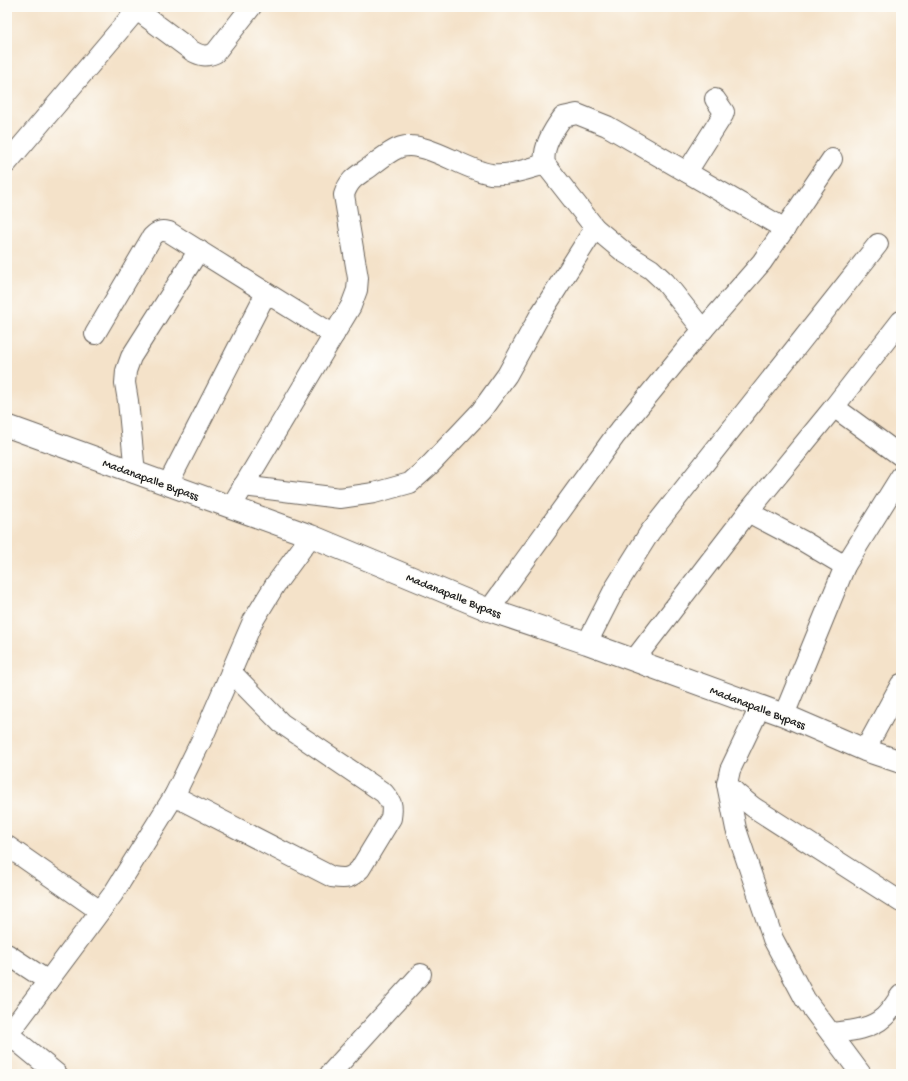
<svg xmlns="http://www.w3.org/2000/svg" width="908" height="1081" font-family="'Gochi Hand',sans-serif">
  <rect width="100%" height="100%" fill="#fdfcf7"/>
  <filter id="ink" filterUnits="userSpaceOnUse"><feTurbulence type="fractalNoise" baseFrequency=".025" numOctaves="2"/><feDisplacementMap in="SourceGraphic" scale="8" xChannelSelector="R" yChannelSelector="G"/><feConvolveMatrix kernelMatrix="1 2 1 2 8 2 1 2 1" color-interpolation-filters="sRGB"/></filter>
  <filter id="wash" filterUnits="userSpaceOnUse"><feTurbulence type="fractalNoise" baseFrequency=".012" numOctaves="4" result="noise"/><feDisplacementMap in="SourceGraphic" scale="16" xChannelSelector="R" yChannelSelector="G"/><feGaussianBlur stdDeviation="0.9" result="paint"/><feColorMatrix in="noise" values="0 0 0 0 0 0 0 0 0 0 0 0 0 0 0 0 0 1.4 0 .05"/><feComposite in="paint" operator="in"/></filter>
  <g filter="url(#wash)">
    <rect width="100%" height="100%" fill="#f4e2c9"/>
  </g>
  <g filter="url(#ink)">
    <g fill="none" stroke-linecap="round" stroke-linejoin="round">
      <defs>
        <g id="minor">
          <path d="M 133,7 L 192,51 C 201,56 206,57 215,53 L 251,7"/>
          <path d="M 7,163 L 139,7"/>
          <path d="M 687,172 L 723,115 L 724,112 L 715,99"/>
          <path d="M 703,330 L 665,282 L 651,269 L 625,253 L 595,228 L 545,164 C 542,148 553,130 563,117 L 577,114 L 607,126 L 785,229"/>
          <path d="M 95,334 L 152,237 C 158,231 161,230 169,232 L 334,335"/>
          <path d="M 834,407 L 901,456"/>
          <path d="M 135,473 L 128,401 L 125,383 L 126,371 L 131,357 L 199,250"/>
          <path d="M 168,484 L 266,293"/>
          <path d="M 243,486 L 340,498 L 374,493 L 410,483 L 429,466 L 481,411 L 507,375 L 540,315 L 595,228"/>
          <path d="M 231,507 L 351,306 L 357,290 L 358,278 L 344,195 C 349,179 357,176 370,167 C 378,161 391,150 401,147 C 426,140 464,170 491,174 C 509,176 527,169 545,164"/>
          <path d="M 748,512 L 803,541 L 845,566"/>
          <path d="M 489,610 L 615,436 L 688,347 L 762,262 L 832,159"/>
          <path d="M 587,643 L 615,588 L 650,532 L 878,244"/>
          <path d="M 634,660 L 748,512 L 834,407 L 901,321"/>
          <path d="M 760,707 L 730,770 L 727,784 L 736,829 L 773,939 L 805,999 L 861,1074"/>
          <path d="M 784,715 L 845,566 L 901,476"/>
          <path d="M 865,750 L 901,684"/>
          <path d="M 727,784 L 737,794 L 753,807 L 901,902"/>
          <path d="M 174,796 L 332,877 C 346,879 350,879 360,869 L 391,818 C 393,805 392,803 384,793 L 281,723 L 231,672"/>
          <path d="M 7,846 L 100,911"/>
          <path d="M 7,954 L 48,981"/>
          <path d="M 7,1033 L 57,1074"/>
          <path d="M 831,1033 C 849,1031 870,1030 884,1017 C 891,1011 896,1002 901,995"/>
          <path d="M 7,1036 L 113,894 L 174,796 L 203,737 L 253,621 L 275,585 L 311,536"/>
          <path d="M 330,1074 L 421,974"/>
        </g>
        <path id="trunk" d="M 7,426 L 311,536 L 489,610 L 587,643 L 784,715 L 865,750 L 901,762"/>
      </defs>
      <use href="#minor" stroke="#686159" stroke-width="22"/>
      <use href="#trunk" stroke="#686159" stroke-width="24"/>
      <use href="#minor" stroke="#fff" stroke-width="20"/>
      <use href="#trunk" stroke="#fff" stroke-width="22"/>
    </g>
  </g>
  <g text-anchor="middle" stroke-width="3" stroke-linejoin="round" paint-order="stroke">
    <g font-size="12" fill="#1c1c1c" stroke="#fdfcf7">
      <text transform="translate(151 479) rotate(20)" y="4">Madanapalle Bypass</text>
      <text transform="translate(454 595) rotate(22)" y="4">Madanapalle Bypass</text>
      <text transform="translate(758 707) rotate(21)" y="4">Madanapalle Bypass</text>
    </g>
  </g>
  <rect width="908" height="1081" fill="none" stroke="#fdfcf7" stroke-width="24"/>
</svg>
